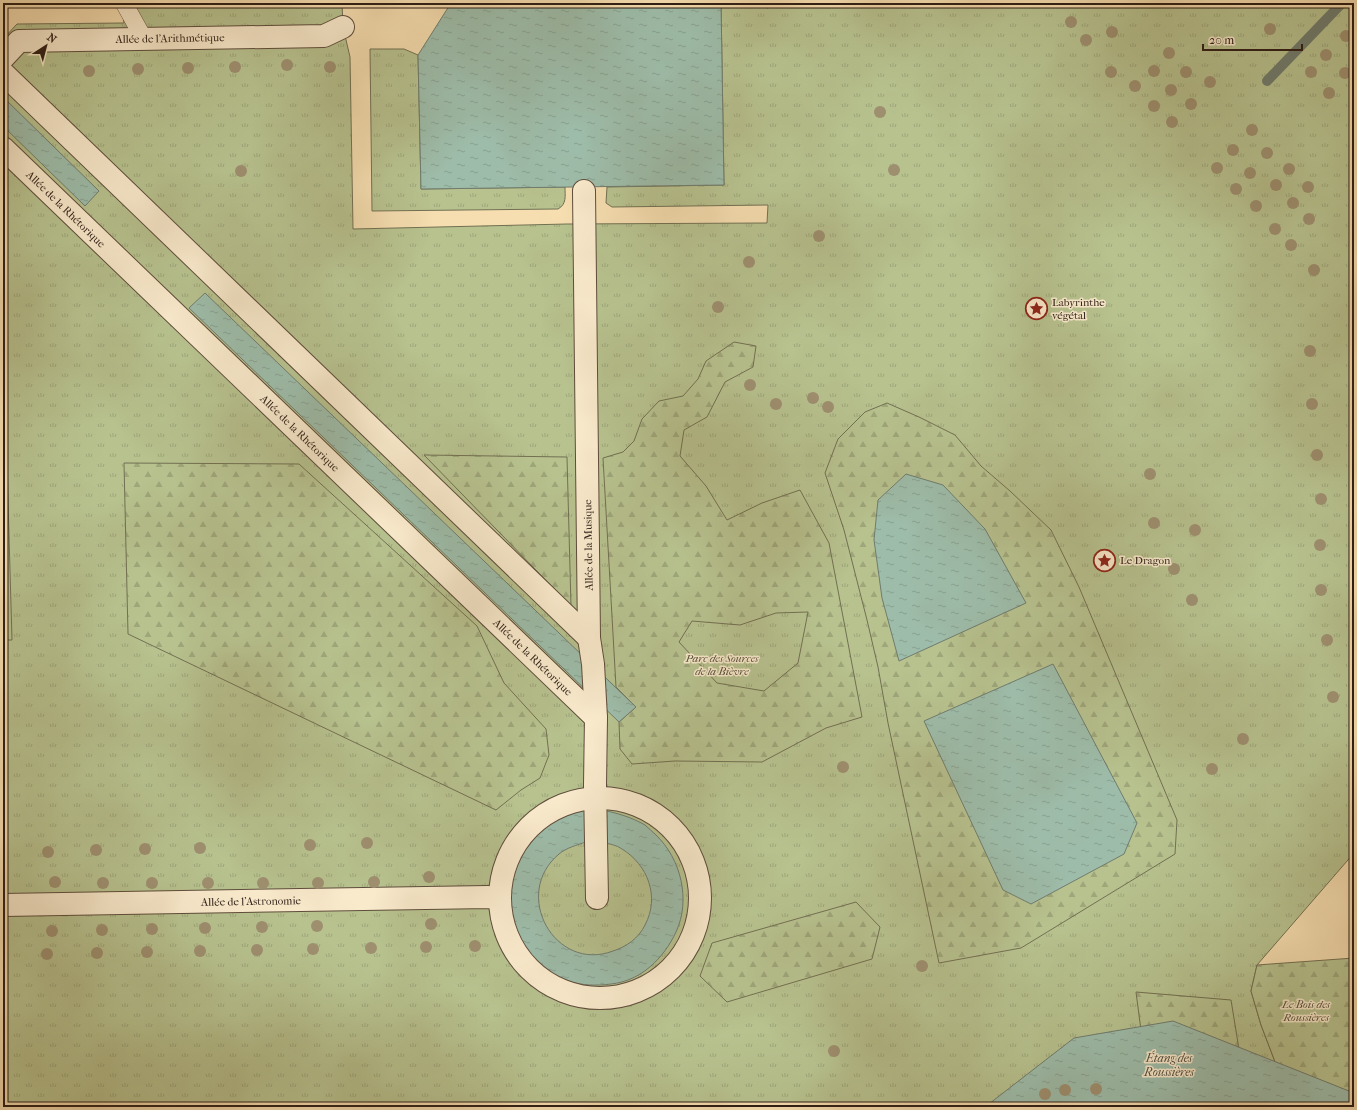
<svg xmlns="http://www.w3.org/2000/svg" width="1357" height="1110" font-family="'IM FELL French Canon',serif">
  <defs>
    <pattern id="grass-tufts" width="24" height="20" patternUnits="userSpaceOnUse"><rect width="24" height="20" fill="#b7c28f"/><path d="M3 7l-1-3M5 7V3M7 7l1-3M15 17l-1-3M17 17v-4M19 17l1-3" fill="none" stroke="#9ea67a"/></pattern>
    <pattern id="forest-firs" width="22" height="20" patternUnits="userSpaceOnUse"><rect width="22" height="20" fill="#b7c28f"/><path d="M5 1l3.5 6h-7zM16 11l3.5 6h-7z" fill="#9ea67a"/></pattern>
    <pattern id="water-ripples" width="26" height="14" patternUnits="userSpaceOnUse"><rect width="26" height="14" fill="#9dbca9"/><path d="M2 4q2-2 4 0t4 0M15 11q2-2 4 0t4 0" fill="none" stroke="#88a191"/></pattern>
  </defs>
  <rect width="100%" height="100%" fill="#f6deb0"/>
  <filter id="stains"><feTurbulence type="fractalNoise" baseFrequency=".005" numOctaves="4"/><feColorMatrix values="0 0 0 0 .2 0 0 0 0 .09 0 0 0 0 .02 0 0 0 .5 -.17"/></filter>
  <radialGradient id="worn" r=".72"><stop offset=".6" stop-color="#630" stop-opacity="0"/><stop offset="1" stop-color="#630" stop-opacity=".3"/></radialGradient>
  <g fill="url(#grass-tufts)" stroke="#727052">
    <path d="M 121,3 L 342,3 L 343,27 L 350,57 L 353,229 L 567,224 L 767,223 L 768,205 L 612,207 L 606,203 L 607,187 L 724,185 L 721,3 L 753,4 L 768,8 L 769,3 L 1354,3 L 1354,853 L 1257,965 L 1251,991 L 1261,1025 L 1285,1088 L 1299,1107 L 3,1107 L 3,39 L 17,24 L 124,23 Z"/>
    <path d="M 370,49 L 404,49 L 418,55 L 421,189 L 565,187 C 565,196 567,204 558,209 L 372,211 Z"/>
  </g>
  <g fill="url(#forest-firs)" stroke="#727052" fill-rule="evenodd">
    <path d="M 734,342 L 756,346 L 753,367 L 725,382 L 707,417 L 684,430 L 680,456 L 706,486 L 727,520 L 762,503 L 800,490 L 829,543 L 862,717 L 826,728 L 762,762 L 675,761 L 632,764 L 620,749 L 619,722 L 636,707 L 616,687 L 603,458 L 623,452 L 634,441 L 642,419 L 659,401 L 683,396 L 698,379 L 706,361 ZM 808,612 L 798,663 L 764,691 L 717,683 L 679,642 L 692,621 L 740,625 L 776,613 Z"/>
    <path d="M 887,403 L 919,417 L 955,435 L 981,466 L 1010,491 L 1051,530 L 1079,587 L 1177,820 L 1175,854 L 1021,948 L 939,963 L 888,723 L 878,667 L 867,620 L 844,530 L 825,473 L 838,439 L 865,412 Z"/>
    <path d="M 424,455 L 567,457 L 571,606 Z"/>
    <path d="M 124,463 L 299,464 L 477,626 L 504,683 L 546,729 L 549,755 L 540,778 L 521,790 L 496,810 L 128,634 Z"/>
    <path d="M 3,465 L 7,465 L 12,640 L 3,640 Z"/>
    <path d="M 856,902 L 880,927 L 872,959 L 727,1002 L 700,976 L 712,943 Z"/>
    <path d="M 1354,958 L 1354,1107 L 1285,1088 L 1261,1025 L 1251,991 L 1257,965 Z"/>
    <path d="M 1136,992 L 1231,1000 L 1244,1080 L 1151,1107 Z"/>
  </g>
  <g fill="url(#water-ripples)" stroke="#707c6e">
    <path d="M 451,3 L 721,3 L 724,185 L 421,189 L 418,55 Z"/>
    <path d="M 3,97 L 99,191 L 85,206 L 3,126 Z"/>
    <path d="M 205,293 L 636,707 L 619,722 L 189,308 Z"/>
    <path d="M 906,474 L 943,485 L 985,529 L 1026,603 L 899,661 L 882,598 L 874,540 L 878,500 Z"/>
    <path d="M 1053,664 L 1137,823 L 1124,854 L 1031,904 L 1003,890 L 924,721 Z"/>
    <path d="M 585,810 L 586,842 C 577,845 566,848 559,854 C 511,894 555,973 613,951 C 626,947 639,938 645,925 C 660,897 648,865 622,849 C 617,845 609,844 602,842 L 602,810 C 617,813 631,817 645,825 C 649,828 652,832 656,835 C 681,859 691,900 676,932 C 664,958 641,981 611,984 C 491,1000 465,832 585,810 Z"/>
    <path d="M 1173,1021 L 1354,1093 L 1354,1107 L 985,1107 L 1074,1038 Z"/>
  </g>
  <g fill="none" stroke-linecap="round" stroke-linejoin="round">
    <path stroke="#707c6e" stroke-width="10" d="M 1267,81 L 1342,3"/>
    <defs>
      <path id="lane" d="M 124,3 L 144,39"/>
      <g id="street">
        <path d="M 3,58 L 19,41 L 324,36 L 343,27"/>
        <path d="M 3,73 L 589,638"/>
        <path d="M 3,148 L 596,718"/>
        <path d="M 584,191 L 589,638 L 593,664 L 596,718 L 595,785 L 597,898"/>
        <circle cx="600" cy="898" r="100"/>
        <path d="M 3,905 L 488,897 L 499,899"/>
      </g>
    </defs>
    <use href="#lane" stroke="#5f4d3c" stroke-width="18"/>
    <use href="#street" stroke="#5f4d3c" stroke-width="24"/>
    <use href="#lane" stroke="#f9eacc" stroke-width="17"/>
    <use href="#street" stroke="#f9eacc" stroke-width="22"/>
  </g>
  <g fill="#9e8f6f">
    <circle cx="1071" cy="22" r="6"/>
    <circle cx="1270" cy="29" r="6"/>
    <circle cx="1112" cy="32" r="6"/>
    <circle cx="1346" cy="36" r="6"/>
    <circle cx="1086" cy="40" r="6"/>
    <circle cx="1169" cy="53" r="6"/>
    <circle cx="1326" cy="55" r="6"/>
    <circle cx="287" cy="65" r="6"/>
    <circle cx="235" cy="67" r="6"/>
    <circle cx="330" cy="67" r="6"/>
    <circle cx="188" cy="68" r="6"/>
    <circle cx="138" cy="69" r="6"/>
    <circle cx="89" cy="71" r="6"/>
    <circle cx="1154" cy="71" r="6"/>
    <circle cx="1111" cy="72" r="6"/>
    <circle cx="1186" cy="72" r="6"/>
    <circle cx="1311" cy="72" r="6"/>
    <circle cx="1345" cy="73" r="6"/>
    <circle cx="1210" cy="82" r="6"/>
    <circle cx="1135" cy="86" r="6"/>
    <circle cx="1171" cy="90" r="6"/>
    <circle cx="1329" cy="93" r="6"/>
    <circle cx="1191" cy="104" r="6"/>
    <circle cx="1154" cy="106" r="6"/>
    <circle cx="880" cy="112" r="6"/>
    <circle cx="1172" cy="122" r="6"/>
    <circle cx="1252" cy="130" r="6"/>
    <circle cx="1233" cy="150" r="6"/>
    <circle cx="1267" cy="153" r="6"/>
    <circle cx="1217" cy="168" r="6"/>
    <circle cx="1289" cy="169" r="6"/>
    <circle cx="894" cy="170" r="6"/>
    <circle cx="241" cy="171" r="6"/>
    <circle cx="1250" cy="173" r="6"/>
    <circle cx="1276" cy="185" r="6"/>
    <circle cx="1308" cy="187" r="6"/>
    <circle cx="1236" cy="189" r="6"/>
    <circle cx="1293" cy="203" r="6"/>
    <circle cx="1256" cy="206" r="6"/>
    <circle cx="1309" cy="219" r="6"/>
    <circle cx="1275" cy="229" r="6"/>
    <circle cx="819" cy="236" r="6"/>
    <circle cx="1291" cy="245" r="6"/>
    <circle cx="749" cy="262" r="6"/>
    <circle cx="1314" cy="270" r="6"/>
    <circle cx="718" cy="307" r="6"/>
    <circle cx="1310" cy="351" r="6"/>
    <circle cx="750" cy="385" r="6"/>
    <circle cx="813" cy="398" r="6"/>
    <circle cx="776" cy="404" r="6"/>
    <circle cx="1312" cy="404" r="6"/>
    <circle cx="828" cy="407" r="6"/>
    <circle cx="1317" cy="455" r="6"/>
    <circle cx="1150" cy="474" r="6"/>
    <circle cx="1321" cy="499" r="6"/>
    <circle cx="1154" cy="523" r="6"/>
    <circle cx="1195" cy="530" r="6"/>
    <circle cx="1320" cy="545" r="6"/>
    <circle cx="1174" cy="569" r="6"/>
    <circle cx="1321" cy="590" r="6"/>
    <circle cx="1192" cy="600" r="6"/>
    <circle cx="1327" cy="640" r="6"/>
    <circle cx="1333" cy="697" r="6"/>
    <circle cx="1243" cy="739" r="6"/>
    <circle cx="843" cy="767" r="6"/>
    <circle cx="1212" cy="769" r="6"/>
    <circle cx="367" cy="843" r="6"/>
    <circle cx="310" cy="845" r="6"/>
    <circle cx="200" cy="848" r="6"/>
    <circle cx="145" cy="849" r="6"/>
    <circle cx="96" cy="850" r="6"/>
    <circle cx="48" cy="852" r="6"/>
    <circle cx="429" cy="877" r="6"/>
    <circle cx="55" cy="882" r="6"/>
    <circle cx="374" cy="882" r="6"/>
    <circle cx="103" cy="883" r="6"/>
    <circle cx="152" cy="883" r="6"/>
    <circle cx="208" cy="883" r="6"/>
    <circle cx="263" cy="883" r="6"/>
    <circle cx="318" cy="883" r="6"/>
    <circle cx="431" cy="924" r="6"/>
    <circle cx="317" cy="926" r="6"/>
    <circle cx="262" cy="927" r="6"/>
    <circle cx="205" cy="928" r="6"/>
    <circle cx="152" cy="929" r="6"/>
    <circle cx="102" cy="930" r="6"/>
    <circle cx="52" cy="931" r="6"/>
    <circle cx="475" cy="946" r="6"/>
    <circle cx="426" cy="947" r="6"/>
    <circle cx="371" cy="948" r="6"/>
    <circle cx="313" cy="949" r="6"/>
    <circle cx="257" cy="950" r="6"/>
    <circle cx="200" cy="951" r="6"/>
    <circle cx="147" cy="952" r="6"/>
    <circle cx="97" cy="953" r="6"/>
    <circle cx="47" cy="954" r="6"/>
    <circle cx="922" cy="966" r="6"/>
    <circle cx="834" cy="1051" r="6"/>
    <circle cx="1096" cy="1089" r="6"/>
    <circle cx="1065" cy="1090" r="6"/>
    <circle cx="1045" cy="1094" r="6"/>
  </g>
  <defs>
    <symbol id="sight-ring" viewBox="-11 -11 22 22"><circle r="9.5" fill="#f9eacc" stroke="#8f2418" stroke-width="1.5"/><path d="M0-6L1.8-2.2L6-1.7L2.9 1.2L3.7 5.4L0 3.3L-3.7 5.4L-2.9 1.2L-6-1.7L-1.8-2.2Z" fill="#8f2418"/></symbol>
  </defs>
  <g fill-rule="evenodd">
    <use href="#sight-ring" x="1024" y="296" width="25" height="25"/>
    <use href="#sight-ring" x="1092" y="548" width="25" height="25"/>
  </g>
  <g text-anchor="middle" stroke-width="3" stroke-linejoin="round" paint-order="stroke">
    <g font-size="11" fill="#2d1d15" stroke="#f9eacc">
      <text transform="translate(170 38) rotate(-1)" y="4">Allée de l'Arithmétique</text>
      <text transform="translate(66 209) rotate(44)" y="4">Allée de la Rhétorique</text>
      <text transform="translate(300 433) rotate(44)" y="4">Allée de la Rhétorique</text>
      <text transform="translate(588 545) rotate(-91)" y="4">Allée de la Musique</text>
      <text transform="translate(533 657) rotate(44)" y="4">Allée de la Rhétorique</text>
      <text transform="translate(251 901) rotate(-1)" y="4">Allée de l'Astronomie</text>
    </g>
    <g font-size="11" fill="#2d1d15" stroke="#f9eacc" text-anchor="start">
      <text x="1052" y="306">Labyrinthe<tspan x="1052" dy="13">végétal</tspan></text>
      <text x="1120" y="564">Le Dragon</text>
    </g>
    <g font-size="11" font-style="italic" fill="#564f3a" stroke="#f9eacc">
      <text x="722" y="662">Parc des Sources<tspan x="722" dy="13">de la Bièvre</tspan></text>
      <text x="1306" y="1008">Le Bois des<tspan x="1306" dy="13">Roussières</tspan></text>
    </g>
    <g font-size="12" font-style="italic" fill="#4f4d41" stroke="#f9eacc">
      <text x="1169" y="1062">Étang des<tspan x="1169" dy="14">Roussières</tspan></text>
    </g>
  </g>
  <rect width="1357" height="1110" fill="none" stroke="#f6deb0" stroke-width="16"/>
  <rect x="4" y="4" width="1349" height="1102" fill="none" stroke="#2d1d15" stroke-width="2"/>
  <rect x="8" y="8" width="1341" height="1094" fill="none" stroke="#2d1d15"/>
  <g transform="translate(46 46) rotate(36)" stroke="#f9eacc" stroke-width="3" paint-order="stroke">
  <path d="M0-3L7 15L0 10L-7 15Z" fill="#2d1d15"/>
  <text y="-6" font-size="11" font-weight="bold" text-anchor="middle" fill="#2d1d15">N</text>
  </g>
  <path d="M1203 44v6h99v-6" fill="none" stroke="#2d1d15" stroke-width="2"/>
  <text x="1209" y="44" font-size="12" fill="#2d1d15" stroke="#f9eacc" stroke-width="3" paint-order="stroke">20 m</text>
  <rect width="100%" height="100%" filter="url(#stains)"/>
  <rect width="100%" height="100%" fill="url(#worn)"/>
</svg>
